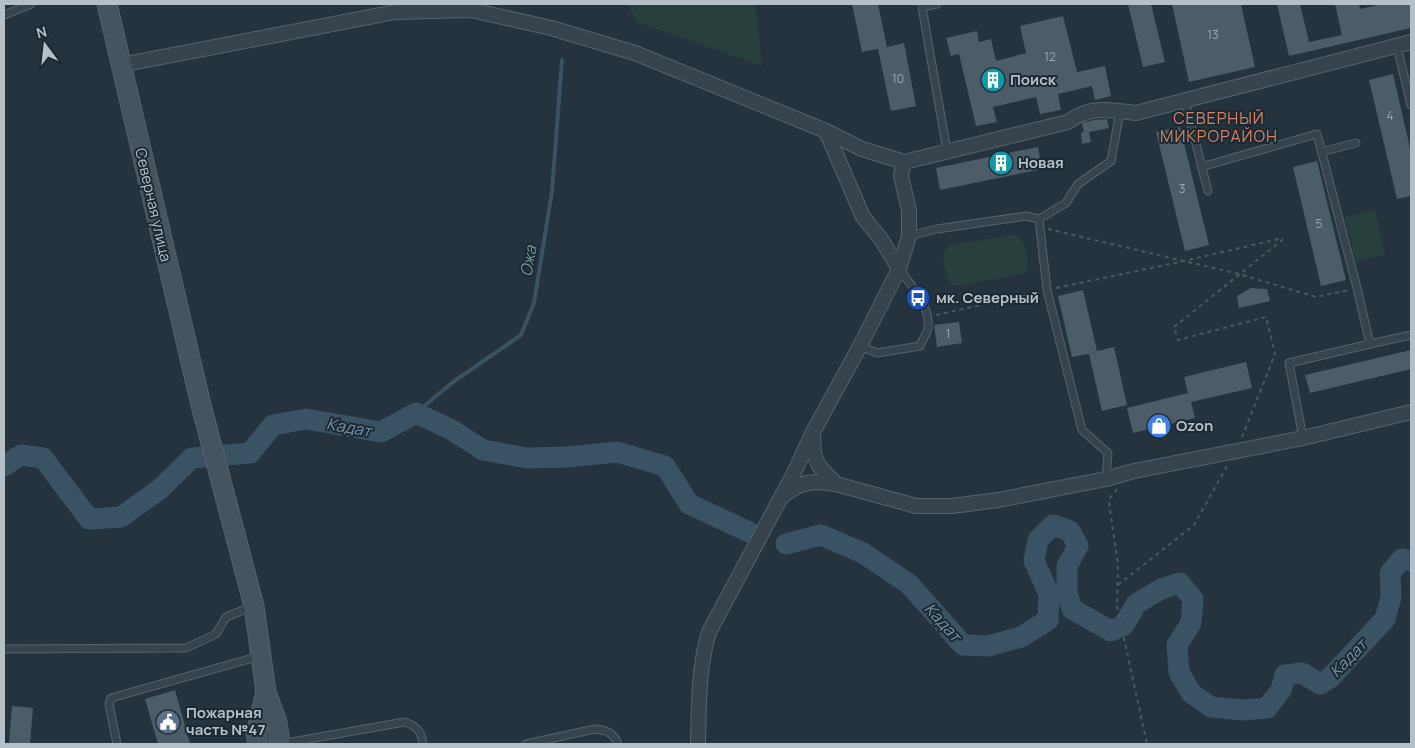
<svg xmlns="http://www.w3.org/2000/svg" width="1415" height="748" font-family="Manrope,sans-serif">
  <rect width="100%" height="100%" fill="#24333d"/>
  <g fill="#27403e">
    <path d="M 627,4 L 755,4 L 762,66 L 637,22 Z"/>
    <path d="M 1375,210 L 1385,255 L 1356,262 L 1345,217 Z"/>
    <path d="M 1011,235 L 1018,236 C 1026,244 1029,260 1027,271 L 1022,274 L 960,286 L 952,285 C 947,279 943,264 943,256 C 944,251 947,248 950,245 Z"/>
  </g>
  <g fill="none" stroke-linecap="round" stroke-linejoin="round">
    <path stroke="#395264" stroke-width="4" d="M 416,413 L 453,382 L 521,335 L 534,303 L 552,191 L 562,60"/>
    <g stroke="#395264" stroke-width="21">
      <path d="M 4,466 L 21,455 L 43,458 L 89,519 L 121,517 L 160,489 L 192,458 L 250,453 L 273,425 L 306,419 L 381,432 L 416,413 L 452,430 L 483,450 L 527,458 L 567,457 L 617,452 L 665,466 L 689,504 L 749,532"/>
      <path d="M 786,544 L 821,535 L 863,553 L 909,584 L 963,645 L 988,646 L 1021,637 L 1048,620 L 1049,594 L 1034,561 L 1038,540 L 1053,525 L 1070,531 L 1078,546 L 1067,566 L 1067,593 L 1072,609 L 1111,631 L 1124,625 L 1136,604 L 1161,589 L 1180,583 L 1193,599 L 1191,623 L 1177,645 L 1179,672 L 1191,693 L 1211,707 L 1242,710 L 1267,708 L 1281,690 L 1285,675 L 1302,673 L 1320,684 L 1330,678 L 1385,619 L 1391,597 L 1390,573 L 1402,559 L 1411,561"/>
    </g>
  </g>
  <g fill="#4d5d68">
    <path d="M 852,4 L 878,4 L 887,47 L 904,43 L 916,106 L 891,111 L 878,49 L 862,52 Z"/>
    <path d="M 1128,4 L 1151,4 L 1165,62 L 1143,67 Z"/>
    <path d="M 1172,4 L 1241,4 L 1255,67 L 1189,82 Z"/>
    <path d="M 1277,4 L 1300,4 L 1309,42 L 1342,35 L 1335,4 L 1359,4 L 1360,9 L 1382,4 L 1411,4 L 1411,28 L 1289,56 Z"/>
    <path d="M 1063,16 L 1077,72 L 1105,66 L 1111,96 L 1095,100 L 1092,86 L 1058,94 L 1061,110 L 1040,114 L 1036,97 L 993,107 L 997,122 L 976,126 L 959,54 L 951,56 L 946,38 L 977,31 L 979,42 L 991,39 L 996,61 L 1026,53 L 1020,26 Z"/>
    <path d="M 1393,74 L 1411,152 L 1411,196 L 1397,199 L 1369,80 Z"/>
    <path d="M 1107,119 L 1109,128 L 1089,132 L 1091,142 L 1082,144 L 1081,133 L 1084,132 L 1082,123 L 1094,120 Z"/>
    <path d="M 1180,127 L 1209,245 L 1185,251 L 1156,132 Z"/>
    <path d="M 1038,147 L 1042,169 L 940,190 L 936,168 Z"/>
    <path d="M 1317,161 L 1346,280 L 1321,286 L 1293,167 Z"/>
    <path d="M 1251,288 L 1267,289 L 1270,301 L 1239,308 L 1237,296 Z"/>
    <path d="M 1083,290 L 1097,351 L 1114,347 L 1127,405 L 1102,411 L 1089,354 L 1072,357 L 1058,296 Z"/>
    <path d="M 959,322 L 962,343 L 937,347 L 934,325 Z"/>
    <path d="M 1411,350 L 1411,369 L 1310,393 L 1305,375 Z"/>
    <path d="M 1246,362 L 1252,388 L 1191,402 L 1195,418 L 1133,433 L 1127,408 L 1188,393 L 1184,377 Z"/>
    <path d="M 175,690 L 190,744 L 158,744 L 145,699 Z"/>
    <path d="M 12,706 L 33,708 L 30,744 L 9,744 Z"/>
  </g>
  <g fill="none" stroke-linecap="round" stroke-linejoin="round">
    <defs>
      <g id="lane">
        <path d="M 937,4 L 922,7 L 947,151"/>
        <path d="M 4,15 L 31,4"/>
        <path d="M 1397,46 L 1411,105"/>
        <path d="M 1185,101 L 1208,191"/>
        <path d="M 1321,152 L 1356,143"/>
        <path d="M 1201,167 L 1317,134 L 1357,288 L 1370,344 L 1289,363 L 1303,438"/>
        <path d="M 1039,219 L 1066,203 L 1078,184 L 1111,161 L 1120,111"/>
        <path d="M 909,236 L 937,229 L 1026,216 L 1039,219 L 1047,290 L 1082,430 L 1108,453 L 1106,479"/>
        <path d="M 1370,344 L 1411,335"/>
        <path d="M 860,346 L 877,353 L 920,346 C 922,340 927,334 928,328 C 931,306 911,285 899,269"/>
        <path d="M 4,649 L 186,648 L 216,634 L 226,617 L 253,606"/>
        <path d="M 117,744 L 109,704 L 111,698 L 260,656"/>
        <path d="M 281,744 L 404,722 C 417,726 421,731 423,744"/>
        <path d="M 526,744 L 595,729 C 606,730 614,733 618,744"/>
      </g>
      <g id="street">
        <path d="M 121,65 L 395,12 L 471,10 L 551,28 L 635,53 L 826,131 L 862,149 L 904,162 L 1068,122 C 1090,105 1110,110 1136,113 L 1411,42"/>
        <path d="M 826,131 L 863,217 L 881,239 L 899,269"/>
        <path d="M 813,432 L 814,454 L 819,466 L 836,484 L 916,506 L 952,506 L 998,500 L 1106,479 L 1134,471 L 1303,438 L 1411,412"/>
        <path d="M 784,495 C 803,480 813,481 836,484"/>
        <path d="M 698,744 C 699,707 698,669 709,632 L 793,475 L 813,432 L 860,346 L 899,269 L 909,236 L 909,210 L 901,176 L 904,162"/>
      </g>
      <g id="secondary">
        <path d="M 107,4 L 201,405 L 254,606 L 266,692 L 277,722 L 280,744"/>
        <path d="M 258,744 L 256,733 L 266,692"/>
      </g>
    </defs>
    <use href="#lane" stroke="#56626b" stroke-width="9"/>
    <use href="#street" stroke="#56626b" stroke-width="16"/>
    <use href="#secondary" stroke="#56626b" stroke-width="21"/>
    <g stroke="#465c5b" stroke-width="2" stroke-dasharray="4 4" stroke-linecap="butt">
      <path d="M 1048,229 L 1239,274 L 1316,297 L 1349,290"/>
      <path d="M 1056,288 L 1184,261 L 1283,238"/>
      <path d="M 936,315 L 1039,292"/>
      <path d="M 1242,437 L 1275,354 L 1266,317 L 1178,340 L 1174,327 L 1286,237"/>
      <path d="M 1117,489 L 1110,498 L 1109,504 L 1118,564 L 1117,606 L 1147,744"/>
      <path d="M 1118,585 L 1194,525 L 1227,466"/>
    </g>
    <use href="#lane" stroke="#38444d" stroke-width="7"/>
    <use href="#street" stroke="#38444d" stroke-width="14"/>
    <use href="#secondary" stroke="#465460" stroke-width="19"/>
  </g>
  <defs>
    <symbol id="building-disc" viewBox="-11 -11 22 22"><circle r="9.5" fill="#0f9aa8" stroke="#1d2932"/><path d="M-4-6H4V6H1V3H-1V6H-4ZM-2.5-4.3h1.7v1.8h-1.7ZM.8-4.3h1.7v1.8H.8ZM-2.5-1h1.7V.8h-1.7ZM.8-1h1.7V.8H.8Z" fill="#fff"/></symbol>
    <symbol id="bus-disc" viewBox="-11 -11 22 22"><circle r="9.5" fill="#1a4fb4" stroke="#1d2932"/><path d="M-5-6H5V4H4V6H2V4H-2V6H-4V4H-5ZM-3.5-4V0h7V-4ZM-3.5 1.2v1.5H-2V1.2ZM2 1.2v1.5H3.5V1.2Z" fill="#fff"/></symbol>
    <symbol id="shop-disc" viewBox="-11 -11 22 22"><circle r="9.5" fill="#3f7fe0" stroke="#1d2932"/><path d="M-5-2.5h2.3a2.7 3.5 0 0 1 5.4 0H5L5.5 6h-11ZM-1.5-2.5h3a1.5 2.3 0 0 0-3 0Z" fill="#fff"/></symbol>
    <symbol id="civic-disc" viewBox="-11 -11 22 22"><circle r="9.5" fill="#5c6f8a" stroke="#1d2932"/><path d="M-.6-6.5H3V-4.5H.6V-3L4-1V1h2V6H-6V1h2V-1L-.6-3ZM-1.2 2.5V6h2.4V2.5Z" fill="#fff"/></symbol>
  </defs>
  <g fill-rule="evenodd">
    <use href="#building-disc" x="979" y="66" width="28" height="28"/>
    <use href="#building-disc" x="987" y="149" width="28" height="28"/>
    <use href="#bus-disc" x="904" y="284" width="28" height="28"/>
    <use href="#shop-disc" x="1145" y="412" width="28" height="28"/>
    <use href="#civic-disc" x="154" y="708" width="28" height="28"/>
  </g>
  <g text-anchor="middle" stroke-width="4" stroke-linejoin="round" paint-order="stroke">
    <g font-size="12" fill="#9aa6b0">
      <text x="1213" y="39">13</text>
      <text x="1050" y="61">12</text>
      <text x="898" y="83">10</text>
      <text x="1390" y="120">4</text>
      <text x="1182" y="193">3</text>
      <text x="1319" y="228">5</text>
      <text x="948" y="338">1</text>
    </g>
    <g font-size="15" font-weight="bold" fill="#b4bfc8" stroke="#1d2932" text-anchor="start">
      <text x="1010" y="85">Поиск</text>
      <text x="1018" y="168">Новая</text>
      <text x="936" y="303">мк. Северный</text>
      <text x="1176" y="431">Ozon</text>
      <text x="186" y="718">Пожарная<tspan x="186" dy="17">часть №47</tspan></text>
    </g>
    <g font-size="15" fill="#b4bfc8" stroke="#1d2932">
      <text transform="translate(153 205) rotate(77)" y="5">Северная улица</text>
    </g>
    <g font-size="16" letter-spacing="1" fill="#d28365" stroke="#1d2932">
      <text x="1219" y="124">СЕВЕРНЫЙ<tspan x="1219" dy="18">МИКРОРАЙОН</tspan></text>
    </g>
    <g font-size="16" font-style="italic" fill="#7595aa" stroke="#1d2932">
      <text transform="translate(528 261) rotate(-80)" y="6">Ожа</text>
      <text transform="translate(349 427) rotate(10)" y="6">Кадат</text>
      <text transform="translate(943 622) rotate(48)" y="6">Кадат</text>
      <text transform="translate(1348 658) rotate(-46)" y="6">Кадат</text>
    </g>
  </g>
  <rect width="1415" height="748" fill="none" stroke="#b4bfc8" stroke-width="10"/>
  <g transform="translate(45 45) rotate(345)" stroke="#1d2932" stroke-width="4" paint-order="stroke">
  <path d="M0-4L9 19L0 12L-9 19Z" fill="#b4bfc8"/>
  <text y="-8" font-size="14" font-weight="bold" text-anchor="middle" fill="#b4bfc8">N</text>
  </g>
</svg>
